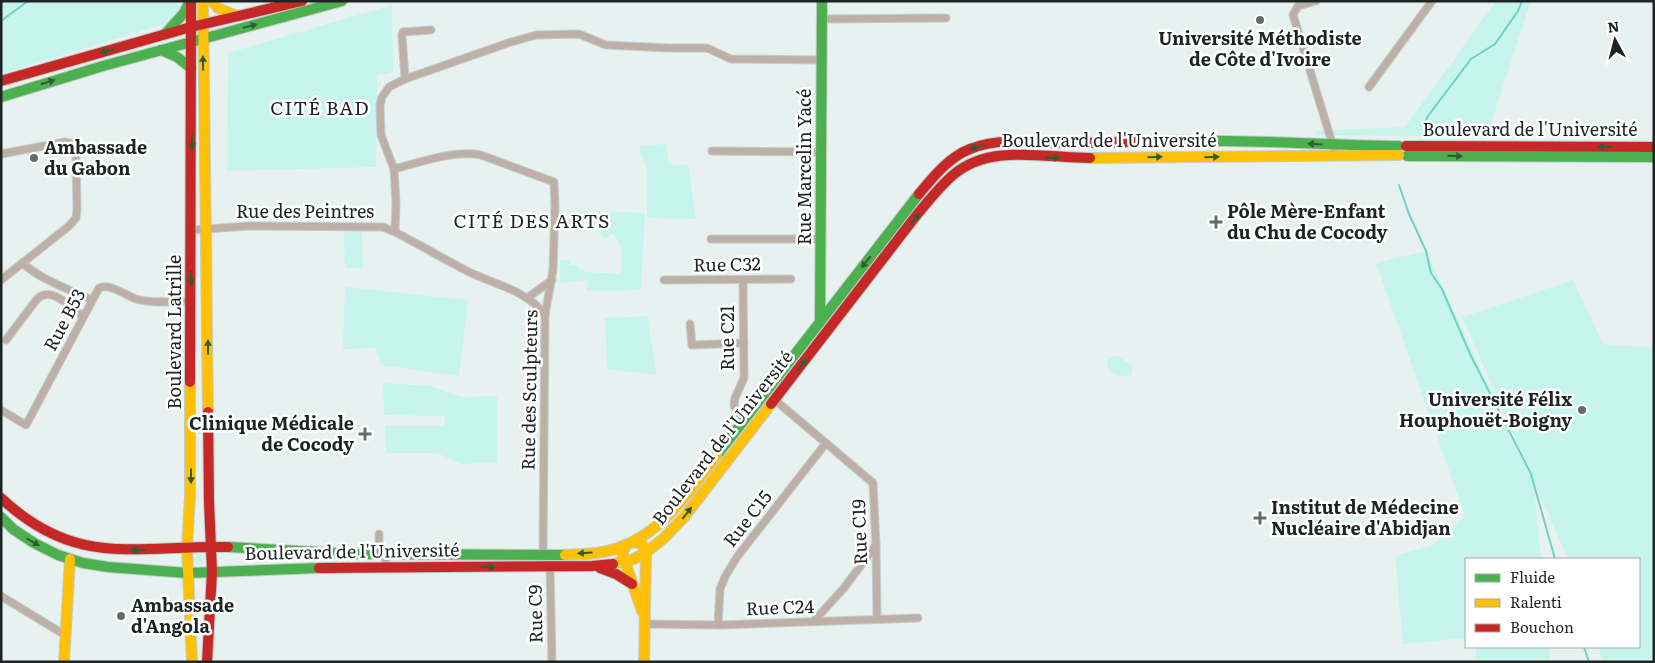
<svg xmlns="http://www.w3.org/2000/svg" width="1655" height="663" font-family="Literata,serif">
  <rect width="100%" height="100%" fill="#e7f2f0"/>
  <g fill="#c7f4ec">
    <path d="M 1,1 L 182,1 L 181,10 L 167,23 L 1,74 Z"/>
    <path d="M 1496,1 L 1531,1 L 1491,123 L 1495,137 L 1317,135 L 1315,131 L 1405,127 Z"/>
    <path d="M 392,5 L 393,72 L 377,76 L 376,167 L 227,171 L 228,53 Z"/>
    <path d="M 667,144 L 668,162 L 676,166 L 688,164 L 696,219 L 647,218 L 647,170 L 639,146 Z"/>
    <path d="M 569,210 L 645,213 L 641,290 L 586,291 L 587,280 L 560,283 L 560,260 L 568,260 L 571,265 L 576,265 L 579,269 L 583,269 L 586,272 L 621,274 L 622,249 L 614,234 L 610,234 L 607,238 L 602,238 L 592,217 L 569,215 Z"/>
    <path d="M 362,231 L 363,268 L 345,268 L 344,232 Z"/>
    <path d="M 1426,251 L 1534,484 L 1541,559 L 1466,559 L 1466,638 L 1403,644 L 1395,556 L 1433,545 L 1465,516 L 1376,263 Z"/>
    <path d="M 1573,280 L 1603,344 L 1654,348 L 1654,662 L 1602,662 L 1599,647 L 1639,647 L 1639,559 L 1568,559 L 1462,317 Z"/>
    <path d="M 345,287 L 468,300 L 459,376 L 381,365 L 376,348 L 343,349 Z"/>
    <path d="M 647,316 L 657,375 L 607,369 L 605,318 Z"/>
    <path d="M 1113,356 L 1117,356 L 1132,365 L 1132,373 L 1129,376 C 1120,378 1106,372 1107,361 Z"/>
    <path d="M 383,383 L 430,386 L 461,397 L 497,396 L 497,462 L 462,464 L 437,453 L 386,453 L 385,426 L 444,426 L 445,416 L 384,415 Z"/>
    <circle cx="199" cy="559" r="5.5"/>
    <path d="M 1477,647 L 1549,647 L 1550,662 L 1475,662 Z"/>
  </g>
  <g fill="none" stroke-linecap="round" stroke-linejoin="round">
    <g stroke="#6ed2c4" stroke-width="2">
      <path d="M 1,21 L 28,1"/>
      <path d="M 1424,124 L 1428,116 L 1471,59 L 1495,44 L 1518,11 L 1522,1"/>
      <path d="M 1399,185 L 1409,214 L 1426,251 L 1431,273 L 1442,289 L 1470,354 L 1531,474 L 1555,559"/>
      <path d="M 1584,647 L 1589,662"/>
    </g>
    <defs>
      <g id="street">
        <path d="M 1316,1 L 1298,6 L 1293,15 L 1334,149"/>
        <path d="M 822,19 L 946,18"/>
        <path d="M 405,79 L 402,35 L 403,32 L 431,30"/>
        <path d="M 1369,87 L 1432,1"/>
        <path d="M 712,151 L 822,152"/>
        <path d="M 1,154 L 65,142 L 73,144 L 76,156 L 77,209 L 76,218 L 69,226 L 1,280"/>
        <path d="M 394,169 C 422,162 452,150 481,155 L 554,182 L 555,206 L 553,270 L 545,315 L 543,555"/>
        <path d="M 192,230 L 249,226 L 383,227 L 395,232 C 420,245 444,259 469,272 C 494,284 528,291 545,315"/>
        <path d="M 395,232 L 396,203 L 394,169 L 381,135 L 380,105 L 382,97 L 389,87 L 405,79 L 508,43 L 536,35 L 579,34 L 606,45 L 669,48 L 707,48 L 731,59 L 822,60"/>
        <path d="M 711,239 L 821,239"/>
        <path d="M 22,263 C 42,280 68,289 92,300"/>
        <path d="M 664,280 L 791,279"/>
        <path d="M 743,280 L 744,378 L 735,398 L 734,405 L 736,411 L 746,419"/>
        <path d="M 527,298 L 552,280"/>
        <path d="M 690,324 L 692,345 L 744,343"/>
        <path d="M 6,340 L 37,299 C 51,285 70,307 83,316"/>
        <path d="M 775,400 L 873,483 L 876,545 L 877,619"/>
        <path d="M 1,410 L 26,425 L 99,288 C 110,283 125,295 136,299 C 153,304 174,301 191,301"/>
        <path d="M 379,534 L 379,548 L 385,554 L 386,567"/>
        <path d="M 550,566 L 552,662"/>
        <path d="M 1,596 L 65,635"/>
        <path d="M 814,621 L 844,588 L 876,545"/>
        <path d="M 644,624 L 718,625 L 918,618"/>
        <path d="M 718,625 L 720,589 L 726,575 L 737,557 L 826,443"/>
      </g>
      <g id="fast">
        <path d="M 165,34 L 184,13 L 190,1"/>
        <path d="M 161,50 L 177,57 L 191,68"/>
        <path d="M 1,97 L 103,66 L 342,1"/>
        <path d="M 1148,141 C 1232,138 1315,145 1399,146"/>
        <path d="M 1407,156 L 1654,157"/>
        <path d="M 820,322 L 822,1"/>
        <path d="M 717,455 L 919,194"/>
        <path d="M 1,517 L 13,529 L 34,543 L 58,555 L 83,563 L 108,567 L 187,573 L 319,568"/>
        <path d="M 228,547 L 354,554 L 565,555"/>
      </g>
      <g id="slow">
        <path d="M 203,1 L 208,412"/>
        <path d="M 212,1 L 218,8 L 237,16"/>
        <path d="M 1090,158 L 1399,155"/>
        <path d="M 190,382 L 190,496 L 187,548 L 192,662"/>
        <path d="M 633,542 L 642,544 L 646,554 L 644,662"/>
        <path d="M 627,544 L 623,551 L 623,556 L 642,611"/>
        <path d="M 565,555 C 583,554 601,554 618,548 C 663,533 690,490 717,455"/>
        <path d="M 613,564 L 634,559 L 645,553 L 664,538 L 685,516 L 771,404"/>
        <path d="M 64,662 L 70,559"/>
      </g>
      <g id="jam">
        <path d="M 1,81 L 191,27 L 302,1"/>
        <path d="M 1406,146 L 1654,147"/>
        <path d="M 919,194 C 933,177 949,157 970,149 C 1000,137 1036,142 1068,143 C 1095,143 1122,142 1148,141"/>
        <path d="M 190,382 L 191,1"/>
        <path d="M 771,404 L 912,221 C 925,205 937,189 953,175 C 990,143 1045,158 1090,158"/>
        <path d="M 1,498 C 77,569 136,545 228,547"/>
        <path d="M 319,568 L 592,566 L 613,564"/>
        <path d="M 600,568 L 616,574 L 632,584"/>
        <path d="M 207,662 L 212,572 L 209,502 L 208,412"/>
      </g>
    </defs>
    <use href="#street" stroke="#c3ccca" stroke-width="9"/>
    <use href="#fast" stroke="#c3ccca" stroke-width="12"/>
    <use href="#slow" stroke="#c3ccca" stroke-width="12"/>
    <use href="#jam" stroke="#c3ccca" stroke-width="12"/>
    <use href="#street" stroke="#beb0a6" stroke-width="7"/>
    <use href="#fast" stroke="#4caf50" stroke-width="10"/>
    <use href="#slow" stroke="#ffc107" stroke-width="10"/>
    <use href="#jam" stroke="#c62828" stroke-width="10"/>
  </g>
  <defs><path id="oneway-solid" d="M-6-.8H1V-3.2L6.5 0L1 3.2V.8H-6Z" transform="scale(1.25)"/></defs>
  <g fill="#305c35">
    <use href="#oneway-solid" transform="translate(250 26) rotate(-14)"/>
    <use href="#oneway-solid" transform="translate(107 51) rotate(164)"/>
    <use href="#oneway-solid" transform="translate(203 63) rotate(-91)"/>
    <use href="#oneway-solid" transform="translate(48 82) rotate(-17)"/>
    <use href="#oneway-solid" transform="translate(192 142) rotate(90)"/>
    <use href="#oneway-solid" transform="translate(1315 144) rotate(-176)"/>
    <use href="#oneway-solid" transform="translate(977 147) rotate(162)"/>
    <use href="#oneway-solid" transform="translate(1605 147) rotate(180)"/>
    <use href="#oneway-solid" transform="translate(1455 156) rotate(1)"/>
    <use href="#oneway-solid" transform="translate(1155 157) rotate(-1)"/>
    <use href="#oneway-solid" transform="translate(1212 157) rotate(-1)"/>
    <use href="#oneway-solid" transform="translate(1053 158) rotate(1)"/>
    <use href="#oneway-solid" transform="translate(915 219) rotate(-51)"/>
    <use href="#oneway-solid" transform="translate(866 262) rotate(128)"/>
    <use href="#oneway-solid" transform="translate(191 278) rotate(90)"/>
    <use href="#oneway-solid" transform="translate(208 347) rotate(-90)"/>
    <use href="#oneway-solid" transform="translate(802 365) rotate(-53)"/>
    <use href="#oneway-solid" transform="translate(191 476) rotate(90)"/>
    <use href="#oneway-solid" transform="translate(687 513) rotate(-52)"/>
    <use href="#oneway-solid" transform="translate(33 542) rotate(30)"/>
    <use href="#oneway-solid" transform="translate(138 550) rotate(179)"/>
    <use href="#oneway-solid" transform="translate(585 553) rotate(176)"/>
    <use href="#oneway-solid" transform="translate(488 567)"/>
  </g>
  <g fill="#646c6b" stroke="#fff" stroke-width="2">
    <circle cx="1260" cy="20" r="5"/>
    <circle cx="34" cy="158" r="5"/>
    <path d="M1213.5 214.5h5v5h5v5h-5v5h-5v-5h-5v-5h5z"/>
    <circle cx="1582" cy="410" r="5"/>
    <path d="M362.5 426.5h5v5h5v5h-5v5h-5v-5h-5v-5h5z"/>
    <path d="M1257.5 510.5h5v5h5v5h-5v5h-5v-5h-5v-5h5z"/>
    <circle cx="121" cy="616" r="5"/>
  </g>
  <g text-anchor="middle" stroke-width="5" stroke-linejoin="round" paint-order="stroke">
    <g font-size="18" font-weight="bold" fill="#1d2423" stroke="#fff" text-anchor="start">
      <text x="1260" y="45" text-anchor="middle">Université Méthodiste<tspan x="1260" dy="21">de Côte d'Ivoire</tspan></text>
      <text x="44" y="154">Ambassade<tspan x="44" dy="21">du Gabon</tspan></text>
      <text x="1227" y="218">Pôle Mère-Enfant<tspan x="1227" dy="21">du Chu de Cocody</tspan></text>
      <text x="1572" y="406" text-anchor="end">Université Félix<tspan x="1572" dy="21">Houphouët-Boigny</tspan></text>
      <text x="354" y="430" text-anchor="end">Clinique Médicale<tspan x="354" dy="21">de Cocody</tspan></text>
      <text x="1271" y="514">Institut de Médecine<tspan x="1271" dy="21">Nucléaire d'Abidjan</tspan></text>
      <text x="131" y="612">Ambassade<tspan x="131" dy="21">d'Angola</tspan></text>
    </g>
    <g font-size="18" fill="#1d2423" stroke="#fff">
      <text x="1530" y="136">Boulevard de l'Université</text>
      <text x="1109" y="147">Boulevard de l'Université</text>
      <text transform="translate(805 167) rotate(-90)" y="6">Rue Marcelin Yacé</text>
      <text x="305" y="218">Rue des Peintres</text>
      <text transform="translate(727 265) rotate(-1)" y="6">Rue C32</text>
      <text transform="translate(65 320) rotate(-62)" y="6">Rue B53</text>
      <text transform="translate(175 332) rotate(-90)" y="6">Boulevard Latrille</text>
      <text transform="translate(728 338) rotate(-90)" y="6">Rue C21</text>
      <text transform="translate(530 390) rotate(-89)" y="6">Rue des Sculpteurs</text>
      <text transform="translate(723 438) rotate(-52)" y="6">Boulevard de l'Université</text>
      <text transform="translate(748 519) rotate(-52)" y="6">Rue C15</text>
      <text transform="translate(860 532) rotate(-92)" y="6">Rue C19</text>
      <text transform="translate(352 552) rotate(-1)" y="6">Boulevard de l'Université</text>
      <text transform="translate(780 608) rotate(-2)" y="6">Rue C24</text>
      <text transform="translate(536 614) rotate(-91)" y="6">Rue C9</text>
    </g>
    <g font-size="19" letter-spacing="1" fill="#1d2423" stroke="#fff">
      <text x="320" y="115">CITÉ BAD</text>
      <text x="532" y="228">CITÉ DES ARTS</text>
    </g>
  </g>
  <rect width="1655" height="663" fill="none" stroke="#1d2423" stroke-width="5"/>
  <rect x="1465" y="558" width="175" height="90" fill="#ffffff" stroke="#a5a7a7"/>
  <rect x="1475" y="574" width="25" height="8" fill="#4caf50" stroke="#a5a7a7"/>
  <text x="1510" y="583" font-size="15" fill="#1d2423">Fluide</text>
  <rect x="1475" y="599" width="25" height="8" fill="#ffc107" stroke="#a5a7a7"/>
  <text x="1510" y="608" font-size="15" fill="#1d2423">Ralenti</text>
  <rect x="1475" y="624" width="25" height="8" fill="#c62828" stroke="#a5a7a7"/>
  <text x="1510" y="633" font-size="15" fill="#1d2423">Bouchon</text>
  <g transform="translate(1615 40) rotate(353)" stroke="#ffffff" stroke-width="4" paint-order="stroke">
  <path d="M0-4L9 19L0 12L-9 19Z" fill="#1d2423"/>
  <text y="-8" font-size="14" font-weight="bold" text-anchor="middle" fill="#1d2423">N</text>
  </g>
</svg>
